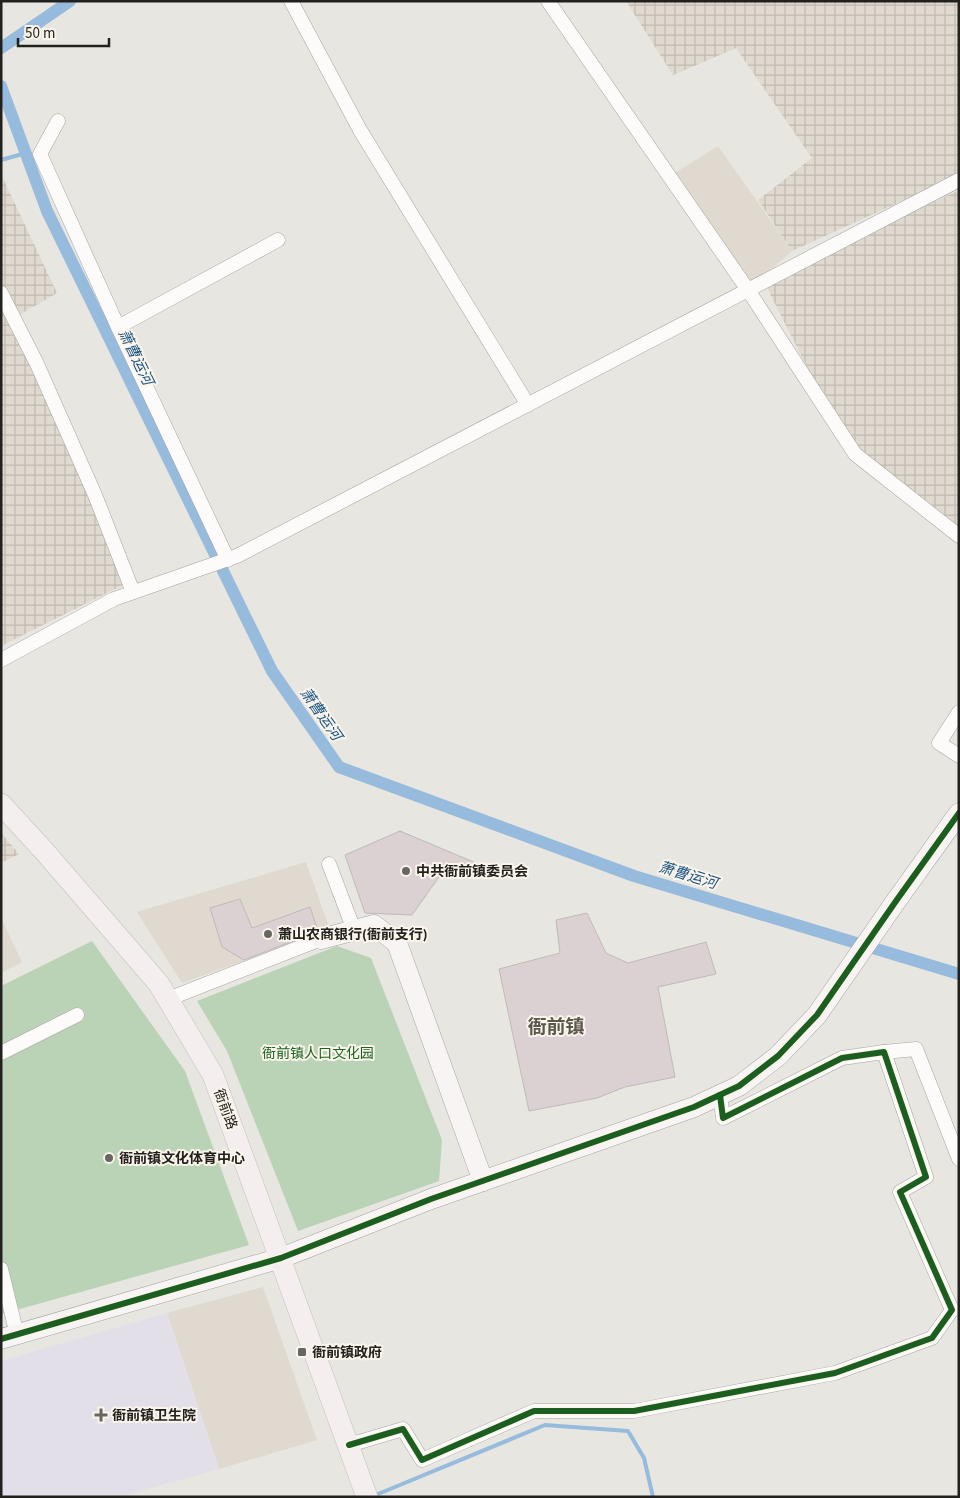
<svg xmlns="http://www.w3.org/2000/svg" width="960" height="1498" font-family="'Source Sans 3','Noto Sans SC',sans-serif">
  <defs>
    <pattern id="industrial-grid" width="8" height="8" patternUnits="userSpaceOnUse" patternTransform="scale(1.25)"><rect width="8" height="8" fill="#dfd9cf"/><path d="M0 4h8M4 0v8" fill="none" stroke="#bfbab1"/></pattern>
  </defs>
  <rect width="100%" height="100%" fill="#e8e6e0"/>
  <g fill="#dfd9cf">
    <path d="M 718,146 L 792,251 L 748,290 L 670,176 Z"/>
    <path d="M 306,862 L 330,930 L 182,983 L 137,912 Z"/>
    <path d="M 1,918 L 22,962 L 1,973 Z"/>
    <path d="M 263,1287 L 317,1440 L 219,1469 L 167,1313 Z"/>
  </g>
  <g fill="url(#industrial-grid)">
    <path d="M 626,1 L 959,1 L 959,175 L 792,251 L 758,200 L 812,158 L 736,48 L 673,75 Z"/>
    <path d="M 1,174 L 57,293 L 14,318 L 129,582 L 1,646 Z"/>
    <path d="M 959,190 L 959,527 L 884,476 L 835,422 L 764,282 Z"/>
    <path d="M 1,833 L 19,854 L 1,863 Z"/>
  </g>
  <path fill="#e2dfe9" d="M 167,1313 L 219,1469 L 119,1497 L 1,1497 L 1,1361 Z"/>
  <g fill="#bad3b6">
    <path d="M 92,941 L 185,1071 L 249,1245 L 2,1314 L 1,986 Z"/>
    <path d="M 337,946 L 371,958 L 442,1140 L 439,1181 L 298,1231 L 227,1051 L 197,1001 Z"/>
  </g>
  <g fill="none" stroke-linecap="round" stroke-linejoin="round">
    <g stroke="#96bbdd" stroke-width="4">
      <path d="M 1,160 L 26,153"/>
      <path d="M 378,1494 L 545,1425 L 628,1431 L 644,1458 L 653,1497"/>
    </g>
    <g stroke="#96bbdd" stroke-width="12">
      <path d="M 1,48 L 70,1"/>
      <path d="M 1,86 L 47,211 L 272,671 L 339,767 L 634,876 L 959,974"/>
    </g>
  </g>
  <g fill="#dbd0d2" stroke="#bebbb9">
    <path d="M 400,831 L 483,866 L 439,877 L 412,915 L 365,913 L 345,855 Z"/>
    <path d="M 240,899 L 252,928 L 310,907 L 317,928 L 311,934 L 244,960 L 222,947 L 210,908 Z"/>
    <path d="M 587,913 L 606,953 L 628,963 L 706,942 L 716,974 L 658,987 L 675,1077 L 625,1087 L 597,1098 L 529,1111 L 499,969 L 560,953 L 556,920 Z"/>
  </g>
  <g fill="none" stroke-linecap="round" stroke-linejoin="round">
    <defs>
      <g id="street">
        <path d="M 291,1 L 360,130 L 528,405"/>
        <path d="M 548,1 L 748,290 L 855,454 L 959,536"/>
        <path d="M 58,121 L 40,154 L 118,327 L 228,560"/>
        <path d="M 1,293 L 37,364 L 95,495 L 133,592"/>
        <path d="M 118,327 L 278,240"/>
        <path d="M 1,660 L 114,599 L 237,556 L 959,180"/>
        <path d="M 959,712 L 939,743 L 959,756"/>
        <path d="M 329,864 L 354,930"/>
        <path d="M 168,999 L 321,939"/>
        <path d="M 884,1052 L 916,1049 L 959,1159"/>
        <path d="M 1,1053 L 77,1015"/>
        <path d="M 1,1269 L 17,1335"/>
        <path d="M 349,1445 L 403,1429 L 422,1460 L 534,1411 L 634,1411 L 835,1373 L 932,1338 L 952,1310 L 900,1192 L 926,1177 L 884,1052 L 842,1058 L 723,1118 L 720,1095"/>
      </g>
      <g id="secondary">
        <path d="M 321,939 L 374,925 L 397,943 L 483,1181"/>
        <path d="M 1,1339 L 281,1258 L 431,1199 L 694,1107 L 739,1086 L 778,1056 L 817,1015 L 896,901 L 959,813"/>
      </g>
      <path id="primary" d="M 1,804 L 45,852 L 159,984 L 213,1075 L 367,1497"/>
    </defs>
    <use href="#street" stroke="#a6a4a0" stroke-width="15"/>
    <use href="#secondary" stroke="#a6a4a0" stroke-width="21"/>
    <use href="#primary" stroke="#c3c1be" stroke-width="22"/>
    <use href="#street" stroke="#fcfbfa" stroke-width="14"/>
    <use href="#secondary" stroke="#f8f4f4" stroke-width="20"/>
    <use href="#primary" stroke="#f4eeee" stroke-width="21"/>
    <defs>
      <g id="cycleway">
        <path d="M 1,1339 L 281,1258 L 431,1199 L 694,1107 L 739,1086 L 778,1056 L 817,1015 L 896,901 L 959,813"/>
        <path d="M 349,1445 L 403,1429 L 422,1460 L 534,1411 L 634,1411 L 835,1373 L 932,1338 L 952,1310 L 900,1192 L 926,1177 L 884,1052 L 842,1058 L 723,1118 L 720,1095"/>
      </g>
    </defs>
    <use href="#cycleway" stroke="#faf4ea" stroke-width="9"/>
    <use href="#cycleway" stroke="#1b5e20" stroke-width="6"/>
  </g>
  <g fill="#686662" stroke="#faf4ea" stroke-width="2">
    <circle cx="406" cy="871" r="5"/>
    <circle cx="268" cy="934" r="5"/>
    <circle cx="109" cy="1158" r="5"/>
    <rect x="297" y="1347" width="10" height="10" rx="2.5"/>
    <path d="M98.5 1407.5h5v5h5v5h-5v5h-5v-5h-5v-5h5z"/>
  </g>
  <g text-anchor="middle" stroke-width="4" stroke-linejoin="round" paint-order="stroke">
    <g font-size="14" font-weight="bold" fill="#23211e" stroke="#faf4ea" text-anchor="start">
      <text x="416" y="876">中共衙前镇委员会</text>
      <text x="278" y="939">萧山农商银行(衙前支行)</text>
      <text x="119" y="1163">衙前镇文化体育中心</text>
      <text x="312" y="1357">衙前镇政府</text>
      <text x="112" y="1420">衙前镇卫生院</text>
    </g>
    <g font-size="14" fill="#1a6421" stroke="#faf4ea">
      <text x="318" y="1058">衙前镇人口文化园</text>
    </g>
    <g font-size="14" fill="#23211e" stroke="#faf4ea">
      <text transform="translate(226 1109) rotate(70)" y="5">衙前路</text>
    </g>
    <g font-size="15" font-style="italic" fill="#1d5687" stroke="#faf4ea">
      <text transform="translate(136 357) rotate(64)" y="5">萧曹运河</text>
      <text transform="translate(321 714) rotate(55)" y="5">萧曹运河</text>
      <text transform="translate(688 875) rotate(17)" y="5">萧曹运河</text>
    </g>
    <g font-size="19" font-weight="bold" fill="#5b574f" stroke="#faf4ea">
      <text x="556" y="1033">衙前镇</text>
    </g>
  </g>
  <rect width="960" height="1498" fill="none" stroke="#23211e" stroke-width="5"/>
  <path d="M18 38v8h91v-8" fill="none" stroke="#23211e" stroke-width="2.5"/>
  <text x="25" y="38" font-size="15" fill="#23211e" stroke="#faf4ea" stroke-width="4" paint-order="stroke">50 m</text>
</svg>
